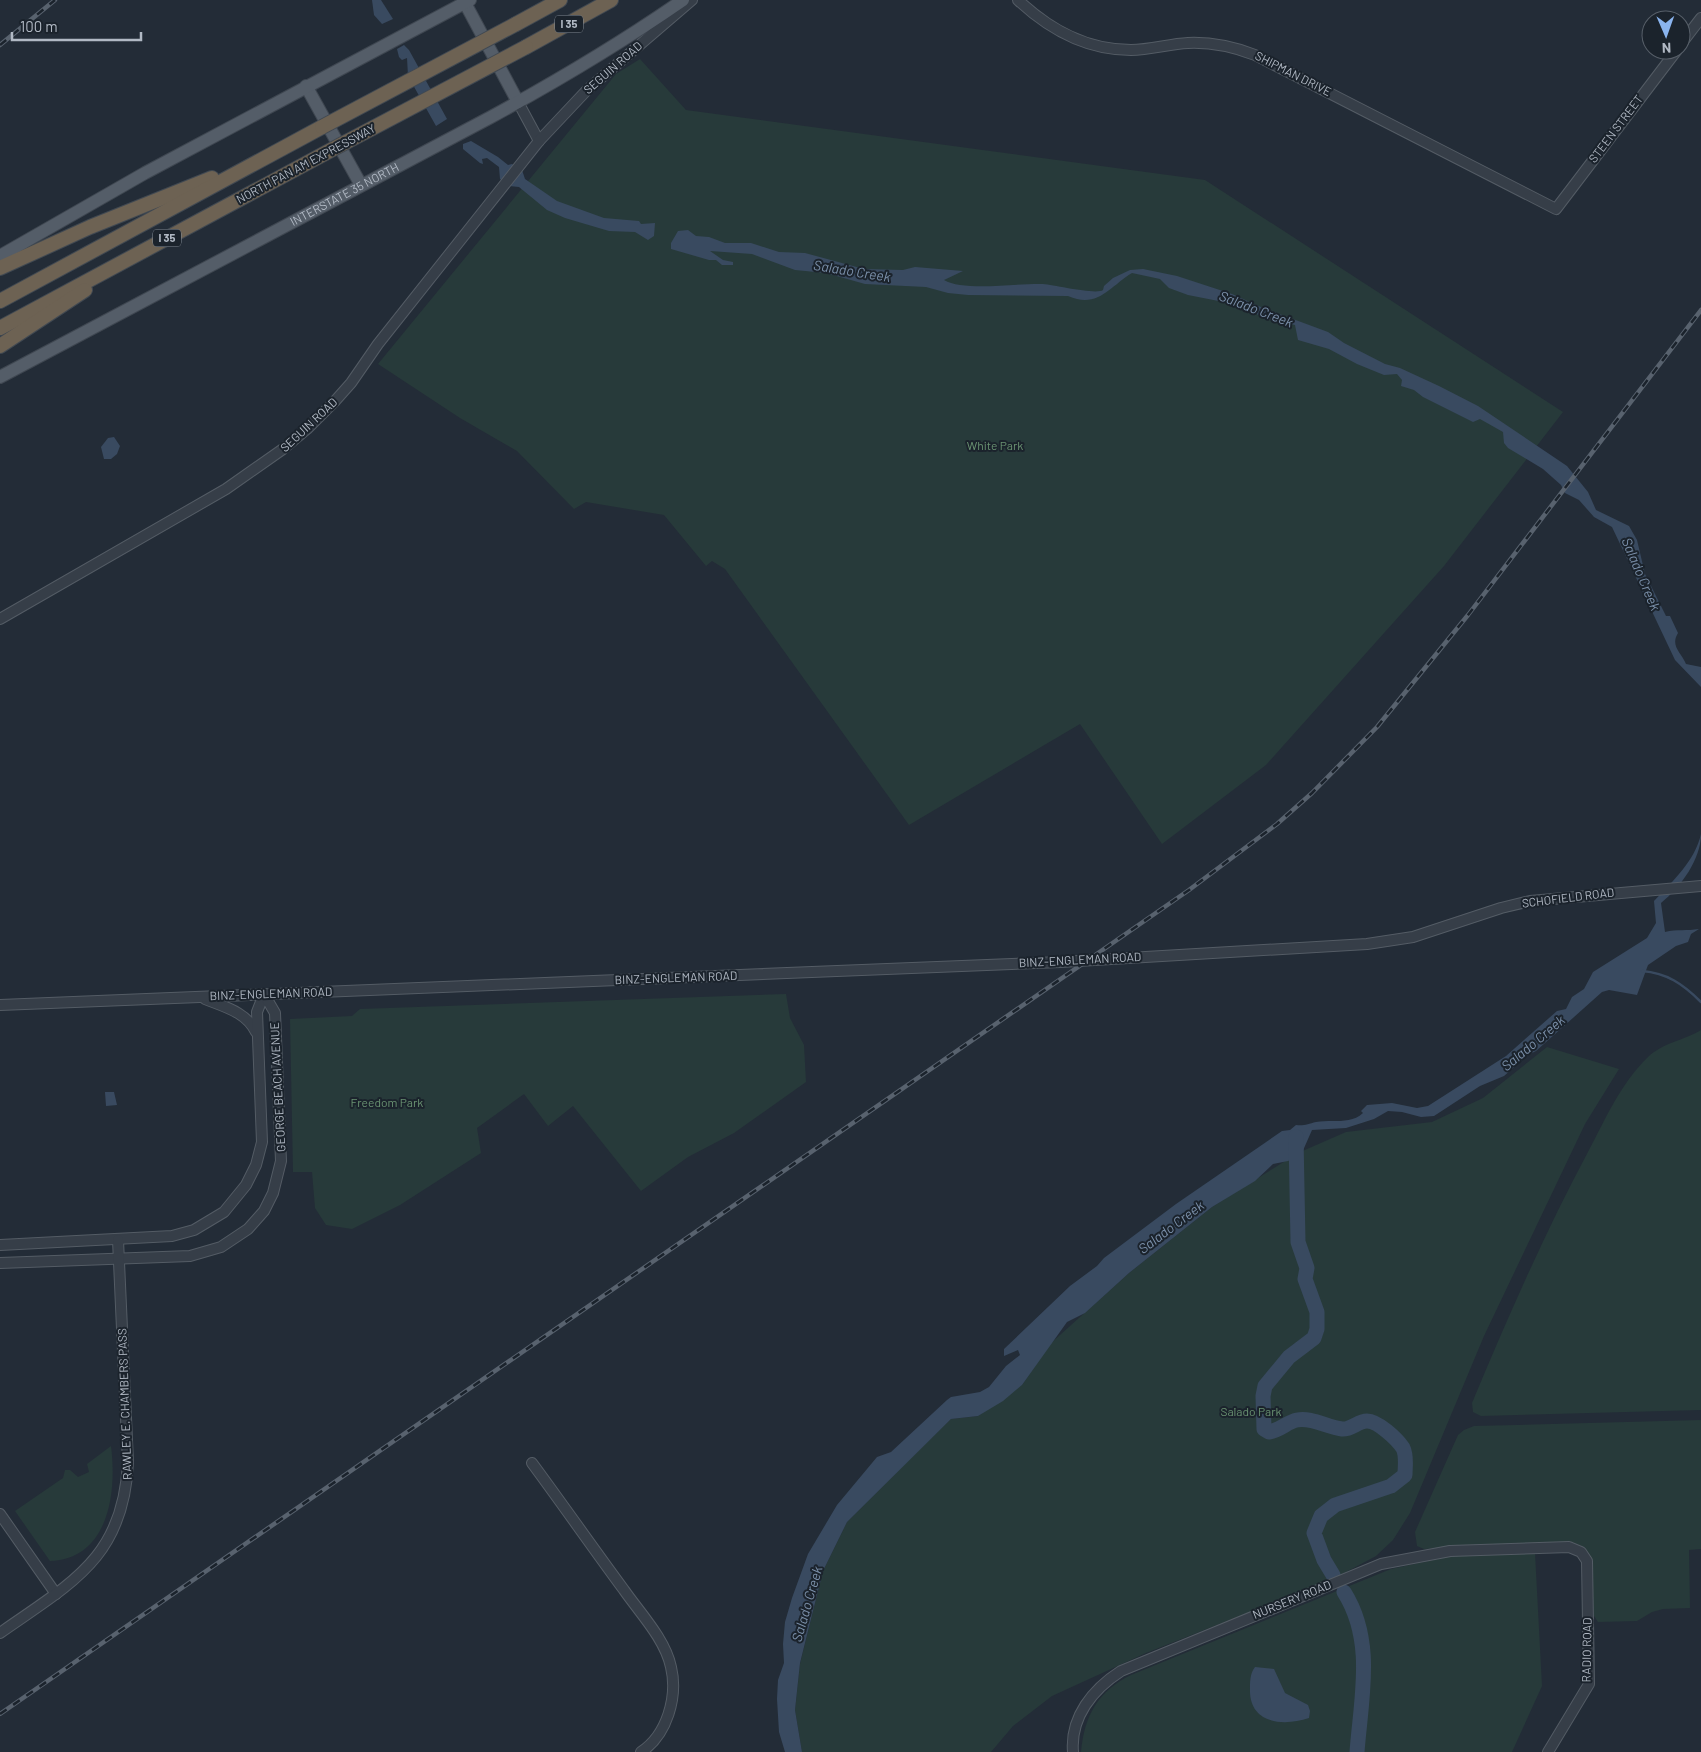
<svg xmlns="http://www.w3.org/2000/svg" width="1701" height="1752" font-family="Barlow,sans-serif">
  <rect width="100%" height="100%" fill="#232c37"/>
  <g fill="#273a3a">
    <path d="M 640,59 L 686,110 L 1205,180 L 1563,412 L 1444,566 L 1266,765 L 1162,844 L 1080,724 L 909,825 L 725,569 L 712,561 L 706,566 L 664,515 L 586,502 L 574,509 L 517,451 L 460,418 L 378,364 L 616,74 Z"/>
    <path d="M 786,994 L 790,1018 L 804,1045 L 806,1082 L 734,1133 L 688,1157 L 641,1191 L 573,1106 L 548,1126 L 524,1094 L 477,1128 L 481,1153 L 400,1205 L 352,1229 L 326,1225 L 315,1208 L 312,1172 L 293,1172 L 290,1019 L 352,1016 L 360,1009 Z"/>
    <path d="M 1701,1030 L 1701,1410 L 1481,1416 L 1473,1412 L 1472,1403 C 1508,1317 1545,1232 1589,1150 C 1606,1118 1621,1083 1648,1057 C 1664,1042 1683,1041 1701,1030 Z"/>
    <path d="M 1547,1047 L 1619,1069 L 1585,1124 L 1484,1336 L 1410,1513 L 1393,1540 L 1376,1556 L 1333,1579 L 1146,1653 L 1052,1696 L 1013,1726 L 991,1752 L 802,1752 L 795,1710 L 800,1664 L 823,1571 L 847,1522 L 930,1439 L 951,1419 L 978,1416 L 1022,1385 L 1050,1344 L 1129,1273 L 1212,1207 L 1298,1153 L 1346,1132 L 1432,1122 L 1483,1098 Z"/>
    <path d="M 1701,1420 L 1701,1549 L 1689,1550 L 1690,1608 L 1663,1609 L 1652,1612 L 1637,1621 L 1598,1622 L 1594,1616 L 1589,1555 L 1584,1547 L 1572,1542 L 1424,1549 L 1417,1546 L 1415,1532 L 1458,1435 L 1464,1430 L 1474,1426 Z"/>
    <path d="M 111,1446 C 117,1492 109,1559 50,1561 L 15,1511 L 63,1478 L 65,1470 L 70,1470 L 78,1477 L 89,1472 L 87,1464 Z"/>
    <path d="M 1535,1553 L 1542,1686 L 1512,1752 L 1081,1752 C 1084,1716 1098,1691 1131,1675 L 1391,1569 L 1452,1556 Z"/>
  </g>
  <g fill="#394a60">
    <path d="M 372,0 L 381,0 L 393,19 L 382,24 L 374,15 Z"/>
    <path d="M 404,45 L 409,50 L 447,119 L 436,126 L 408,76 L 407,58 L 402,60 L 399,57 L 397,49 Z"/>
    <path d="M 471,141 L 498,157 L 508,165 L 512,164 L 522,170 L 525,179 L 557,201 L 604,218 L 639,221 L 641,224 L 655,223 L 654,236 L 648,240 L 635,232 L 609,231 L 565,218 L 547,210 L 519,187 L 509,186 L 500,179 L 499,167 L 487,158 L 482,159 L 483,164 L 480,163 L 463,149 L 463,144 Z"/>
    <path d="M 688,230 L 696,236 L 709,237 L 725,243 L 751,243 L 779,252 L 805,253 L 864,269 L 903,270 L 915,267 L 963,271 L 944,280 C 964,292 1018,283 1043,284 C 1055,285 1096,295 1103,290 L 1104,286 L 1113,278 L 1130,270 L 1143,269 L 1177,276 L 1232,294 L 1263,308 L 1328,332 L 1344,343 L 1385,364 L 1400,368 L 1439,386 L 1478,406 L 1567,466 L 1588,492 L 1596,510 L 1629,526 L 1637,540 L 1645,574 L 1666,616 L 1670,616 L 1678,633 C 1670,646 1681,652 1686,664 L 1701,667 L 1701,687 L 1675,660 L 1612,527 L 1594,517 L 1579,500 L 1565,493 L 1561,485 L 1543,469 L 1508,448 L 1504,443 L 1503,432 L 1480,419 L 1473,422 L 1423,397 L 1414,390 L 1401,386 L 1402,380 L 1397,374 L 1384,375 L 1357,364 L 1329,349 L 1298,340 L 1295,325 L 1263,318 L 1244,306 L 1188,295 L 1169,288 L 1160,279 L 1132,273 C 1109,287 1098,309 1068,296 L 968,295 L 948,293 L 926,287 L 865,284 L 826,273 L 795,270 L 752,254 L 710,251 L 723,260 L 733,262 L 733,265 L 722,265 L 716,260 L 709,260 L 671,249 L 671,243 L 678,231 Z"/>
    <path d="M 114,437 L 120,446 L 117,454 L 111,459 L 104,459 L 101,447 L 108,438 Z"/>
    <path d="M 1701,834 C 1701,859 1681,887 1661,903 L 1665,932 C 1677,929 1687,931 1699,929 L 1691,934 L 1688,942 L 1676,946 L 1648,965 L 1637,995 L 1609,990 L 1602,992 L 1536,1051 L 1528,1055 L 1504,1076 L 1480,1086 L 1434,1116 L 1421,1117 L 1402,1112 L 1388,1111 L 1374,1119 L 1346,1128 L 1312,1130 L 1301,1155 L 1288,1161 L 1273,1164 L 1255,1181 L 1212,1207 L 1129,1273 L 1085,1313 L 1067,1322 L 1022,1385 L 1003,1401 L 978,1416 L 951,1419 L 847,1522 L 823,1571 L 800,1663 L 795,1710 L 802,1752 L 785,1752 L 779,1732 L 777,1699 L 778,1680 L 784,1663 L 783,1644 L 785,1622 L 792,1598 L 808,1554 L 837,1505 L 877,1457 L 891,1452 L 947,1400 L 951,1397 L 980,1392 L 989,1387 L 1006,1366 L 1020,1355 L 1018,1350 L 1004,1356 L 1004,1349 L 1070,1286 L 1097,1266 L 1104,1258 L 1176,1204 L 1282,1131 L 1290,1130 L 1296,1125 C 1304,1126 1308,1124 1316,1122 C 1332,1119 1350,1125 1363,1113 L 1361,1111 L 1367,1105 L 1392,1103 L 1417,1108 L 1428,1106 L 1506,1056 L 1557,1011 L 1566,1009 L 1572,997 L 1584,989 L 1593,972 L 1647,938 L 1656,923 L 1654,901 C 1672,882 1695,861 1701,834 Z"/>
    <path d="M 105,1092 L 114,1092 L 117,1105 L 106,1106 Z"/>
    <path d="M 1255,1667 L 1274,1669 L 1285,1693 L 1308,1705 L 1310,1711 L 1309,1718 C 1282,1727 1249,1723 1250,1689 C 1250,1682 1250,1673 1255,1667 Z"/>
  </g>
  <g fill="none" stroke-linecap="round" stroke-linejoin="round">
    <path stroke="#394a60" stroke-width="2.5" d="M 1642,971 C 1667,973 1683,984 1701,1002"/>
    <g stroke="#394a60" stroke-width="15">
      <path d="M 1296,1137 L 1298,1242 L 1307,1268 L 1305,1279 L 1317,1312 L 1317,1329 L 1314,1338 L 1289,1357 L 1265,1386 L 1263,1396 L 1264,1429 L 1269,1432 C 1281,1430 1287,1422 1297,1420 C 1311,1417 1327,1427 1342,1429 C 1351,1430 1358,1421 1367,1421 C 1378,1421 1397,1439 1403,1448 C 1407,1456 1405,1466 1405,1475 L 1391,1486 L 1335,1505 L 1321,1516 L 1314,1533 L 1324,1560 L 1333,1575"/>
      <path d="M 1344,1592 C 1375,1641 1361,1698 1357,1752"/>
    </g>
    <defs>
      <g id="minor">
        <path d="M 1018,0 C 1050,30 1086,50 1131,50 C 1150,50 1169,44 1188,43 C 1211,42 1234,47 1255,55 L 1556,209 L 1677,50"/>
        <path d="M 1681,44 L 1701,18"/>
        <path d="M 518,102 L 539,141"/>
        <path d="M 0,619 L 226,489 L 283,449 L 307,429 L 335,401 L 351,383 L 378,344 L 539,141 L 587,90 L 692,0"/>
        <path d="M 205,999 C 225,1007 246,1012 256,1032"/>
        <path d="M 0,1005 L 1061,962 L 1367,944 L 1413,937 L 1501,908 L 1530,901 L 1701,886"/>
        <path d="M 0,1245 L 172,1236 L 194,1230 L 224,1212 L 246,1185 L 256,1165 L 262,1142 L 257,1012 L 264,994"/>
        <path d="M 0,1263 L 190,1256 L 221,1247 L 248,1229 L 264,1211 L 273,1193 L 281,1161 L 275,1013 L 264,994"/>
        <path d="M 532,1463 C 563,1505 593,1548 624,1590 C 640,1613 665,1639 671,1667 C 678,1697 667,1735 641,1752"/>
        <path d="M 0,1514 L 56,1594"/>
        <path d="M 0,1633 C 71,1583 124,1558 128,1462 L 118,1240"/>
        <path d="M 1073,1752 C 1070,1717 1093,1689 1121,1671 L 1381,1564 L 1450,1551 L 1569,1547 L 1581,1552 L 1587,1561 L 1589,1684 L 1548,1752"/>
      </g>
      <g id="major">
        <path d="M 465,3 L 518,102"/>
        <path d="M 306,86 L 361,185"/>
        <path d="M 0,256 L 145,173 L 470,0"/>
        <path id="s1" d="M 0,377 L 491,117 C 557,81 621,43 683,0"/>
      </g>
      <g id="highway">
        <path d="M 516,24 L 560,0"/>
        <path d="M 526,47 L 611,0"/>
        <path d="M 0,268 L 90,227 L 212,178"/>
        <path d="M 0,301 L 322,127"/>
        <path d="M 0,328 L 333,149"/>
        <path d="M 0,346 L 85,290"/>
      </g>
    </defs>
    <use href="#minor" stroke="#545c65" stroke-width="12"/>
    <use href="#major" stroke="#3f4751" stroke-width="14"/>
    <use href="#highway" stroke="#414952" stroke-width="16"/>
    <use href="#minor" stroke="#363e48" stroke-width="10"/>
    <use href="#major" stroke="#545d68" stroke-width="12"/>
    <use href="#highway" stroke="#6d6253" stroke-width="14"/>
    <defs>
      <g id="rail">
        <path d="M 0,45 L 55,0"/>
        <path d="M 0,1714 L 1189,890 L 1277,824 L 1312,793 L 1377,727 L 1468,615 L 1701,310"/>
      </g>
    </defs>
    <use href="#rail" stroke="#58626e" stroke-width="4.5"/>
    <use href="#rail" stroke="#1b232c" stroke-width="2.5" stroke-dasharray="8" stroke-linecap="butt"/>
    <defs>
      <g id="highway-bridge">
        <path d="M 322,127 L 516,24"/>
        <path d="M 333,149 L 526,47"/>
      </g>
    </defs>
    <use href="#highway-bridge" stroke="#414952" stroke-width="16" stroke-linecap="butt"/>
    <use href="#highway-bridge" stroke="#6d6253" stroke-width="14"/>
  </g>
  <g text-anchor="middle" stroke-width="4" stroke-linejoin="round" paint-order="stroke">
    <g fill="#1b232c" stroke="#848c96" stroke-width="1">
      <rect x="555" y="15.5" width="28" height="17" rx="4"/>
      <rect x="153" y="229.5" width="28" height="17" rx="4"/>
    </g>
    <g font-size="11" font-weight="bold" fill="#b1b9c4">
      <text x="569" y="28">I 35</text>
      <text x="167" y="242">I 35</text>
    </g>
    <g font-size="12" fill="#b1b9c4" stroke="#1b232c">
      <text transform="translate(613 68) rotate(-41)" y="4">SEGUIN ROAD</text>
      <text transform="translate(1293 74) rotate(27)" y="4">SHIPMAN DRIVE</text>
      <text transform="translate(1616 129) rotate(-53)" y="4">STEEN STREET</text>
      <text transform="translate(306 164) rotate(-28)" y="4">NORTH PAN AM EXPRESSWAY</text>
      <text dy="4" stroke="none"><textPath href="#s1" startOffset="390">INTERSTATE 35 NORTH</textPath></text>
      <text transform="translate(309 425) rotate(-43)" y="4">SEGUIN ROAD</text>
      <text transform="translate(1568 898) rotate(-7)" y="4">SCHOFIELD ROAD</text>
      <text transform="translate(1080 960) rotate(-3)" y="4">BINZ-ENGLEMAN ROAD</text>
      <text transform="translate(676 978) rotate(-2)" y="4">BINZ-ENGLEMAN ROAD</text>
      <text transform="translate(271 994) rotate(-2)" y="4">BINZ-ENGLEMAN ROAD</text>
      <text transform="translate(278 1087) rotate(-93)" y="4">GEORGE BEACH AVENUE</text>
      <text transform="translate(125 1404) rotate(-92)" y="4">RAWLEY E. CHAMBERS PASS</text>
      <text transform="translate(1292 1600) rotate(-22)" y="4">NURSERY ROAD</text>
      <text transform="translate(1587 1650) rotate(-89)" y="4">RADIO ROAD</text>
    </g>
    <g font-size="12" fill="#6a9372" stroke="#1b232c">
      <text x="995" y="450">White Park</text>
      <text x="387" y="1107">Freedom Park</text>
      <text x="1251" y="1416">Salado Park</text>
    </g>
    <g font-size="14" font-style="italic" fill="#7b90aa" stroke="#1b232c">
      <text transform="translate(852 271) rotate(9)" y="5">Salado Creek</text>
      <text transform="translate(1256 309) rotate(21)" y="5">Salado Creek</text>
      <text transform="translate(1641 574) rotate(67)" y="5">Salado Creek</text>
      <text transform="translate(1533 1043) rotate(-40)" y="5">Salado Creek</text>
      <text transform="translate(1171 1227) rotate(-37)" y="5">Salado Creek</text>
      <text transform="translate(807 1604) rotate(-74)" y="5">Salado Creek</text>
    </g>
  </g>
  <g transform="translate(1666 35) rotate(178)"><circle r="24" fill="#1b232c" stroke="#575f69"/>
  <path d="M0-4L9 19L0 12L-9 19Z" fill="#8ab4ef"/>
  <text y="-8" font-size="14" font-weight="bold" text-anchor="middle" fill="#b1b9c4">N</text>
  </g>
  <path d="M12 32v8h129v-8" fill="none" stroke="#b1b9c4" stroke-width="2.5"/>
  <text x="20" y="32" font-size="15" fill="#b1b9c4" stroke="#1b232c" stroke-width="4" paint-order="stroke">100 m</text>
</svg>
